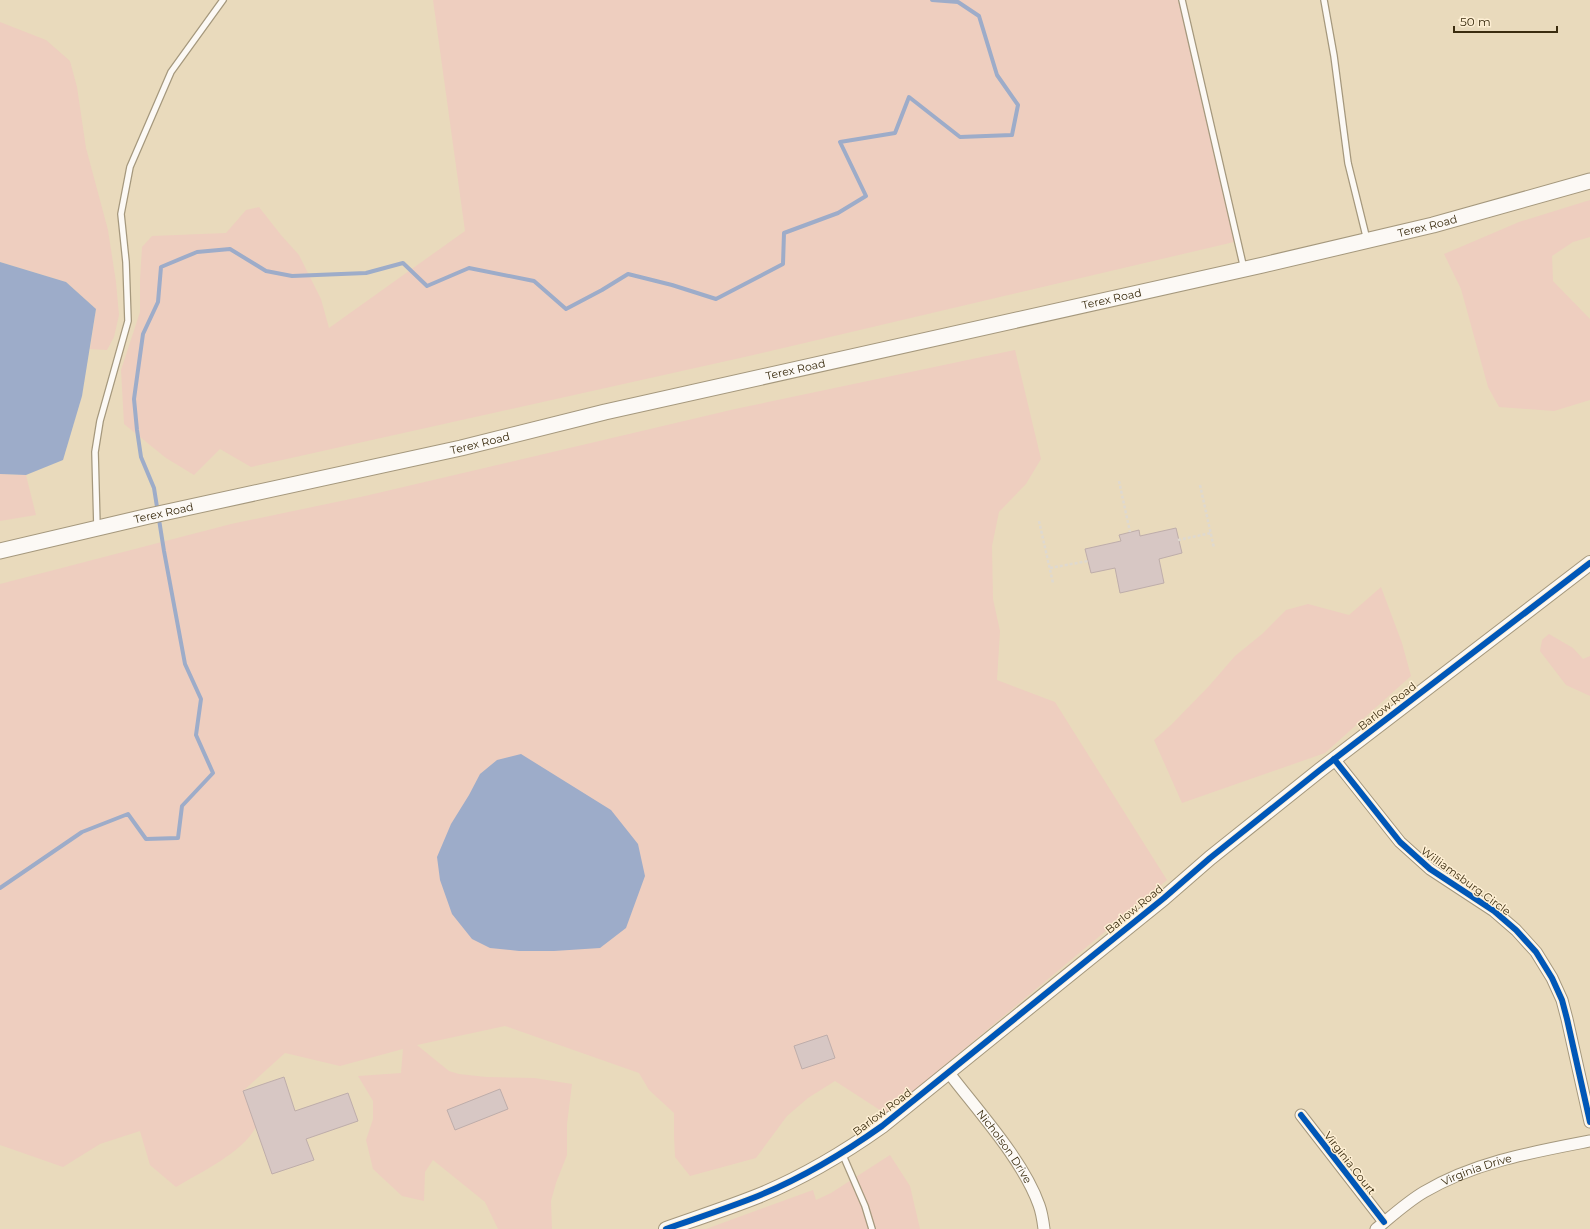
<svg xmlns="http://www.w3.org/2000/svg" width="1590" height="1229" font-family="Montserrat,sans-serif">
  <rect width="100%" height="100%" fill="#e9dabc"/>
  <g fill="#eecebf">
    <path d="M 433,0 L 1181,0 L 1234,242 L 749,356 L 251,467 L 220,449 L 194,475 L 166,458 L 124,424 L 121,370 L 140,312 L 140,280 L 142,247 L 152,236 L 226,233 L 246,210 L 259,207 L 281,235 L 299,255 L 321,299 L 329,328 L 465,231 Z"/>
    <path d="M 0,22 L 46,40 L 70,61 L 77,87 L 86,148 L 108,230 L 116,282 L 119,315 L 114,337 L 107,350 L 90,349 L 96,309 L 66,282 L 0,262 Z"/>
    <path d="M 1590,200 L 1590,237 L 1573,242 L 1552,256 L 1553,281 L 1590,319 L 1590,400 L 1554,411 L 1499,407 L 1488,387 L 1461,289 L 1444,254 L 1519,222 Z"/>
    <path d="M 1015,350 L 1041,459 L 1026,484 L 999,512 L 992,546 L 993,599 L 1000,631 L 997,680 L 1055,702 L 1167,880 L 886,1114 L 835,1081 L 808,1098 L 787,1116 L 756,1158 L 690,1176 L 675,1157 L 674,1136 L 674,1113 L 649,1090 L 639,1073 L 505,1026 L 417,1045 L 449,1071 L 459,1074 L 486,1077 L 534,1078 L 572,1084 L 567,1124 L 567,1155 L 556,1183 L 551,1201 L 552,1229 L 498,1229 L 485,1202 L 433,1160 L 425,1172 L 424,1201 L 402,1196 L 373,1169 L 366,1140 L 373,1119 L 373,1101 L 358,1076 L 401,1073 L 403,1049 L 340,1066 L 285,1053 L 243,1091 L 256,1127 C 242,1153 201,1172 176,1187 L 150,1165 L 140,1131 L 100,1144 L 63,1167 L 0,1145 L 0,584 L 231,524 L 365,496 L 735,409 Z"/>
    <path d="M 0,474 L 26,475 L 36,515 L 0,521 Z"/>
    <path d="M 1381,587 L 1402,643 L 1411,676 L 1325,753 L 1182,803 L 1154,740 L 1171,725 L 1209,686 L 1235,656 L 1262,634 L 1286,610 L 1308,604 L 1349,615 Z"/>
    <path d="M 1549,634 L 1573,648 L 1583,659 L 1590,656 L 1590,696 L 1566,685 L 1540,651 L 1542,640 Z"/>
    <path d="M 890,1155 L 910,1186 L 920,1229 L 706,1229 L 813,1190 L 816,1200 L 831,1193 Z"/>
  </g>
  <g fill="#9dacc9">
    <path d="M 0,262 L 66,282 L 96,309 L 82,396 L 63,460 L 26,475 L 0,474 Z"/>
    <path d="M 521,754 L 611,810 L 638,844 L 645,876 L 626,928 L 600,948 L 554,951 L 519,951 L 490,948 L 472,939 L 452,914 L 440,880 L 437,857 L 451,824 L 469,795 L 480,774 L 497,760 Z"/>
  </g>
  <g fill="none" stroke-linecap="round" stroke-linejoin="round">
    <path stroke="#9dacc9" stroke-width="4" d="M 0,888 L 82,832 L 128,814 L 146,839 L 178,838 L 182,806 L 213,773 L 196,735 L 201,699 L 185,664 L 164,551 L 154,488 L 141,457 L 137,430 L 134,399 L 143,334 L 158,302 L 161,267 L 197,252 L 230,249 L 266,271 L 292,276 L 366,273 L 403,263 L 427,286 L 469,268 L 534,281 L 566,309 L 602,290 L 628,274 L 672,285 L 716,299 L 783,264 L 784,233 L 838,213 L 866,196 L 840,142 L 895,133 L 909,97 L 960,137 L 1012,135 L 1018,105 L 997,75 L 979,16 L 958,2 L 932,0"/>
  </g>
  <g fill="#d7c7c4" stroke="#beadaa">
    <path d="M 1176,528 L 1182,553 L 1159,559 L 1164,583 L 1120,593 L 1115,568 L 1091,573 L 1085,549 L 1121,541 L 1119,535 L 1139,530 L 1140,536 Z"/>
    <path d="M 827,1035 L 835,1058 L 802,1069 L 794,1046 Z"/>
    <path d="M 284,1077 L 295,1111 L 348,1093 L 358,1121 L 306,1139 L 314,1160 L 272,1174 L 243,1091 Z"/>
    <path d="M 500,1089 L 508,1109 L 455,1130 L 447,1110 Z"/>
  </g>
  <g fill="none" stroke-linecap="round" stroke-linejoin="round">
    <defs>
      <g id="service">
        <path d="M 1182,0 L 1244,269"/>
        <path d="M 1324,0 L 1334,56 L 1348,163 L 1367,240"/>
        <path d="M 97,527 L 95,452 L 100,421 L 128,321 L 126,262 L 121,214 L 130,167 L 171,72 L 223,0"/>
        <path d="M 842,1153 L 865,1206 L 872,1229"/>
      </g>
      <g id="minor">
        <path d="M 1334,759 L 1400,842 L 1430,869 L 1494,911 L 1516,930 L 1536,952 L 1552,978 L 1562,1000 L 1567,1019 L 1590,1122"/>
        <path id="s1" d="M 949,1073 C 978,1111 1023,1160 1039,1205 C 1042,1213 1043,1221 1044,1229"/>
        <path d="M 1301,1115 L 1384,1222"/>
        <path id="s2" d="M 1376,1229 C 1392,1216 1407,1202 1424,1192 C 1475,1162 1533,1152 1590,1141"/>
      </g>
      <path id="tertiary" d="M 666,1229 C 697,1218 728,1208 758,1196 C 802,1178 844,1153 882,1126 L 1164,898 L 1210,858 L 1320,770 L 1590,563"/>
      <g id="secondary">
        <path id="s3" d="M 0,551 L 149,516 L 461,448 L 605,412 L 1263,265 L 1433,225 L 1590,181"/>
      </g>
    </defs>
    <use href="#service" stroke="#a5987d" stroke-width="8"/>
    <use href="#minor" stroke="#a5987d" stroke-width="13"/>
    <use href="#tertiary" stroke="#a5987d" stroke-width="16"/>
    <use href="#secondary" stroke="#a5987d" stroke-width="17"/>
    <g stroke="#dfd9cf" stroke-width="2.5" stroke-dasharray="3 2" stroke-linecap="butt">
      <path d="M 1119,481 L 1130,532"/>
      <path d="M 1200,485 L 1214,548"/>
      <path d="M 1039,521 L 1053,583"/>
      <path d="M 1178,540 L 1211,533"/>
      <path d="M 1050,568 L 1088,561"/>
    </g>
    <use href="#service" stroke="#fcf9f5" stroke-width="5.5"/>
    <use href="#minor" stroke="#fcf9f5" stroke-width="11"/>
    <use href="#tertiary" stroke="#fcf9f5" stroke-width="14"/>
    <use href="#secondary" stroke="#fcf9f5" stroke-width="15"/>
    <defs>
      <g id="cycleway">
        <path d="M 1334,759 L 1400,842 L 1430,869 L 1494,911 L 1516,930 L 1536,952 L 1552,978 L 1562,1000 L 1567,1019 L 1590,1122"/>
        <path d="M 1301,1115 L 1384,1222"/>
        <path d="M 666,1229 C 697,1218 728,1208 758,1196 C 802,1178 844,1153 882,1126 L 1164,898 L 1210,858 L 1320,770 L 1590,563"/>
      </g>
    </defs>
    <use href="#cycleway" stroke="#feefd4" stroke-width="8"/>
    <use href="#cycleway" stroke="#0057b8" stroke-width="6"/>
  </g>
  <g text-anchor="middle" stroke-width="3" stroke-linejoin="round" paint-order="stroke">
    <g font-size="11" fill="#3a2c0f" stroke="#feefd4">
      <text dy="4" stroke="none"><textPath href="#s3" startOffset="1464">Terex Road</textPath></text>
      <text dy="4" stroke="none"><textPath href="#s3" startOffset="1140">Terex Road</textPath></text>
      <text dy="4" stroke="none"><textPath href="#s3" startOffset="816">Terex Road</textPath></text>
      <text dy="4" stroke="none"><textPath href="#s3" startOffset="492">Terex Road</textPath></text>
      <text dy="4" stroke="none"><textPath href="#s3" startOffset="168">Terex Road</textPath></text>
      <text transform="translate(1387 706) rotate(-38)" y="4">Barlow Road</text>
      <text transform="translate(1466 881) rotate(36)" y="4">Williamsburg Circle</text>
      <text transform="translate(1134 909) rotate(-39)" y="4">Barlow Road</text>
      <text transform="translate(882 1112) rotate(-37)" y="4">Barlow Road</text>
      <text dy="4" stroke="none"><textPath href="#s1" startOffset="92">Nicholson Drive</textPath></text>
      <text transform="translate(1350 1163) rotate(52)" y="4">Virginia Court</text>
      <text dy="4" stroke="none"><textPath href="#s2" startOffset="118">Virginia Drive</textPath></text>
    </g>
  </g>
  <path d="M1454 26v6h103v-6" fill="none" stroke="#3a2c0f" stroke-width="2"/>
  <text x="1460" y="26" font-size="12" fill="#3a2c0f" stroke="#feefd4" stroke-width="3" paint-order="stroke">50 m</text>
</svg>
